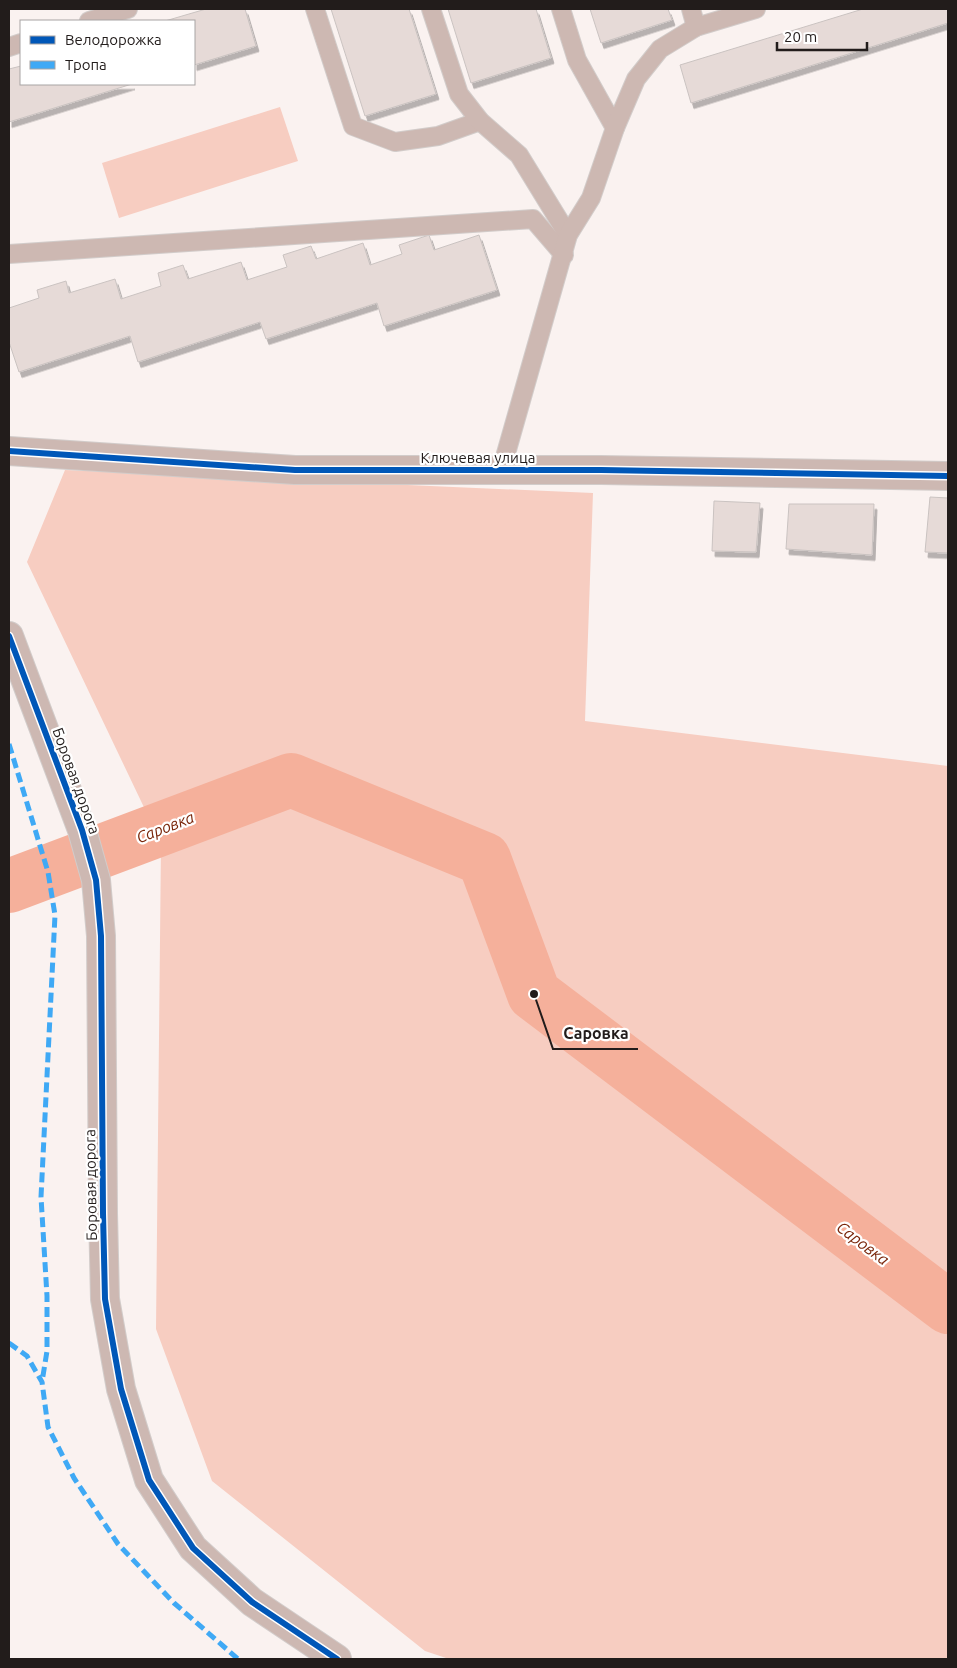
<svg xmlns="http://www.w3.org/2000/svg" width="957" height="1668" font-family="Ubuntu,sans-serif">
  <defs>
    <filter id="shadow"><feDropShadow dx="3" dy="5.5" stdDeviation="0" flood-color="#0004"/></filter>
  </defs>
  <rect width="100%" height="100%" fill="#faf2f0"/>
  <g fill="#f7cdc1">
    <path d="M 280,107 L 298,161 L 119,218 L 102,163 Z"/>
    <path d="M 65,470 L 593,493 L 585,721 L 948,766 L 948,1659 L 449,1659 L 425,1651 L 212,1481 L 156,1329 L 161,843 L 27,562 Z"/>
  </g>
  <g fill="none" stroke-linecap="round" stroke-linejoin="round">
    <path stroke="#f5b09b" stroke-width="54" d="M 9,886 L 291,780 L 484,859 L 534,994 L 948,1307"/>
  </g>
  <g fill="#e6dad7" stroke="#cac3c1" filter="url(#shadow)">
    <path d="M 206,9 L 245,9 L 256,46 L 194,65 L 194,21 L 165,21 Z"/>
    <path d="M 331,9 L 409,9 L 436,94 L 365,116 Z"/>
    <path d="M 448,9 L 536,9 L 551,58 L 471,83 Z"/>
    <path d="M 590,9 L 668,9 L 672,20 L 601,43 Z"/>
    <path d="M 863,9 L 948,9 L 948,23 L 691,103 L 680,65 Z"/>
    <path d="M 21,66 L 21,84 L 132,84 L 9,122 L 9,69 Z"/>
    <path d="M 429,235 L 434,250 L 479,235 L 497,290 L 384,326 L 377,303 L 266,339 L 260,322 L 138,362 L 130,336 L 19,372 L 9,342 L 9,308 L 39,298 L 37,290 L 66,281 L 69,293 L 115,279 L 121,299 L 161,286 L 158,273 L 183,265 L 188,279 L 241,262 L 247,280 L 287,267 L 283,255 L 311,246 L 316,259 L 363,243 L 370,265 L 402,254 L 399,245 Z"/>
    <path d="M 930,497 L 948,498 L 948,553 L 925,552 Z"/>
    <path d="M 714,501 L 760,503 L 756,552 L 712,551 Z"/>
    <path d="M 789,504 L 874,504 L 872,555 L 786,549 Z"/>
  </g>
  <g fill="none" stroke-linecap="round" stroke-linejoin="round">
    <defs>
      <g id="service">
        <path d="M 315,9 L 353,126 L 395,142 L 438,136 L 480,121"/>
        <path d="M 431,9 L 459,94 L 480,121 L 519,155 L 568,235"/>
        <path d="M 561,9 L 577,60 L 615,128"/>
        <path d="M 691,9 L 696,27"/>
        <path d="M 89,21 L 128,9"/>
        <path d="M 9,47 L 21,43"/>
        <path d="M 9,254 L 533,219 L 564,255"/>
        <path d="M 501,471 L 568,235 L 591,198 L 615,128 L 636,79 L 660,49 L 696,27 L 756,9"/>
      </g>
      <g id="tertiary">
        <path d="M 9,451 L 295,470 L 601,470 L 948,476"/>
        <path d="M 9,636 L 82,830 L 96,880 L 101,936 L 103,1213 L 105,1299 L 121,1389 L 149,1480 L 193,1548 L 252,1602 L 337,1659"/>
      </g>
    </defs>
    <use href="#service" stroke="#d2ccca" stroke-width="20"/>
    <use href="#tertiary" stroke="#d2ccca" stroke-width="30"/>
    <use href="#service" stroke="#cdb8b2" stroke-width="18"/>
    <use href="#tertiary" stroke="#cdb8b2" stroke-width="28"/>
    <g stroke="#3fa9f5" stroke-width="5" stroke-dasharray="10 5" stroke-linecap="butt">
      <path d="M 9,744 L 48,872 L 55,915 L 41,1197 L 47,1296 L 47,1351 L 42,1382"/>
      <path d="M 9,1343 L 27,1356 L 42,1382 L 48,1427 L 74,1478 L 118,1544 L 174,1603 L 238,1659"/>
    </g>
    <defs>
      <g id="cycleway">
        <path d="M 9,451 L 295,470 L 601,470 L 948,476"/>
        <path d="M 9,636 L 82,830 L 96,880 L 101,936 L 103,1213 L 105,1299 L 121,1389 L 149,1480 L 193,1548 L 252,1602 L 337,1659"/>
      </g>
    </defs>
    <use href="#cycleway" stroke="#fff" stroke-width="9"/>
    <use href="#cycleway" stroke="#0057b8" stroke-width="6"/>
  </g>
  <g text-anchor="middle" stroke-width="4.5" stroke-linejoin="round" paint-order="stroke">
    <g font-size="15" fill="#221c1b" stroke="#fff">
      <text x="478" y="463">Ключевая улица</text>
      <text transform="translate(76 781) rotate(70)" y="5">Боровая дорога</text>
      <text transform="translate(91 1185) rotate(-91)" y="5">Боровая дорога</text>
    </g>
    <g font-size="16" font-style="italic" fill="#792509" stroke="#fff">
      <text transform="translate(165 827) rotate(-21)" y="6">Саровка</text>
      <text transform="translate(863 1243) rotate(37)" y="6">Саровка</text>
    </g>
  </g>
  <path fill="none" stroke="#221c1b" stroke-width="2" d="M534 994L553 1049H638"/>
  <circle fill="#221c1b" stroke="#fff" stroke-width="2" cx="534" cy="994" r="5"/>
  <g font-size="16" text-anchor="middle" font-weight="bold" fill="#221c1b" stroke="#fff" stroke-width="4.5" stroke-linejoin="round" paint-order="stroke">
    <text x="596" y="1039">Саровка</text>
  </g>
  <rect width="957" height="1668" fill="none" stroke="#221c1b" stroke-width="20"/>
  <rect x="20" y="20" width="175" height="65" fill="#ffffff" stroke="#a7a4a4"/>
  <rect x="30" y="36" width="25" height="8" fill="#0057b8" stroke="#a7a4a4"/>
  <text x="65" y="45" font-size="15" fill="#221c1b">Велодорожка</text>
  <rect x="30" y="61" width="25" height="8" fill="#3fa9f5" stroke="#a7a4a4"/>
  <text x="65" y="70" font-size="15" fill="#221c1b">Тропа</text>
  <path d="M777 42v8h90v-8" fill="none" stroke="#221c1b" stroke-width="2.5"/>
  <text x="784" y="42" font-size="15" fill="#221c1b" stroke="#ffffff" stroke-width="4" paint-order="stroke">20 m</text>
</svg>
